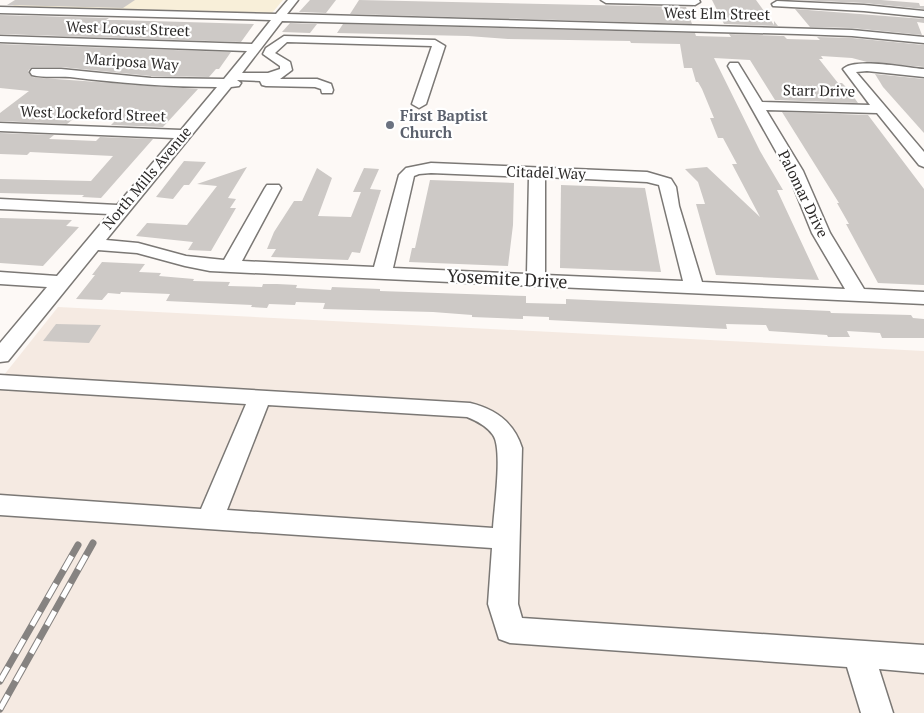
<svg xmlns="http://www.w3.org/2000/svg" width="924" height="713" font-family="'PT Serif',serif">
  <rect width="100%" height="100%" fill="#fdf9f6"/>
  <path fill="#f5eae2" d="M 58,307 L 924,351 L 924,713 L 0,713 L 0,380 Z"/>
  <path fill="#f8efd9" d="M 22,0 L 283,0 L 272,13 L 266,14 L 11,7 Z"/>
  <g fill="#cdc9c6">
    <path d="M 15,0 L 135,0 L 123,8 L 7,5 Z"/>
    <path d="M 310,0 L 336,0 L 326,13 L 299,12 Z"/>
    <path d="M 359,0 L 686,7 L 692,24 L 350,14 Z"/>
    <path d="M 712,0 L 756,0 L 774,25 L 774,21 L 778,26 L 724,24 Z"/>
    <path d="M 796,0 L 881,0 L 919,3 L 920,6 L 924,6 L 924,9 L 864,3 Z"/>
    <path d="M 795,9 L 924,19 L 924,23 L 917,22 L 922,35 L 852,28 L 810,27 Z"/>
    <path d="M 0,15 L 109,18 L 106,20 L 116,20 L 254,24 L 241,42 L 0,34 Z"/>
    <path d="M 290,23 L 317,24 L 310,33 L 282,32 Z"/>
    <path d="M 343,24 L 695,33 L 696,36 L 731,37 L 729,34 L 784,36 L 787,39 L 820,40 L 817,37 L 852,38 L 924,45 L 924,67 L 867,62 L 852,58 L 821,56 L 823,59 L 819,59 L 838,83 L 842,83 L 848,89 L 858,103 L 775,100 L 750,60 L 714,58 L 760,151 L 783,190 L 777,190 L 819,280 L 716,275 L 696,204 L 705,204 L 698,182 L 685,169 L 707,167 L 760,217 L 732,164 L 737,164 L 723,138 L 718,138 L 710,118 L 714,118 L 702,89 L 698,82 L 696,82 L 692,68 L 684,68 L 680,44 L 631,43 L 630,41 L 508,39 L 468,36 L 337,33 Z"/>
    <path d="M 0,44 L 231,52 L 219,69 L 216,69 L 209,77 L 151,76 L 61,67 L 32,67 L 28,71 L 32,77 L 41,78 L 198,89 L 163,127 L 111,125 L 119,117 L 78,115 L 67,124 L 0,121 L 0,113 L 29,91 L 0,88 Z"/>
    <path d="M 875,74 L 924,79 L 924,133 L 883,87 Z"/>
    <path d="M 782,112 L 868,115 L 924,189 L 924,285 L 878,283 L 846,224 L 849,224 L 837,203 L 839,203 Z"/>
    <path d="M 0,133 L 54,135 L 49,139 L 96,141 L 100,137 L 153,139 L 101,198 L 82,197 L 84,195 L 0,193 L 0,179 L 91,181 L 113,156 L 30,152 L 27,155 L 0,154 Z"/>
    <path d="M 184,161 L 206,162 L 189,185 L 184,185 L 173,199 L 156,197 Z"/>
    <path d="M 247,167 L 228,198 L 236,199 L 230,208 L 236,208 L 211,251 L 188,250 L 193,242 L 136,236 L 147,223 L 187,225 L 217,186 L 197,184 Z"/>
    <path d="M 317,168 L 332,178 L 318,216 L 351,217 L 361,192 L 353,192 L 364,168 L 379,169 L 370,189 L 381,190 L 360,253 L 352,252 L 348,260 L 271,257 L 276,249 L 267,249 L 274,232 L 294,201 L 302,201 Z"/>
    <path d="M 430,180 L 514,183 L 513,225 L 508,266 L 409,262 L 412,248 L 415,248 Z"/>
    <path d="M 561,185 L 645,188 L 661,272 L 560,268 Z"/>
    <path d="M 0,218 L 72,220 L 66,226 L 79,227 L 43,266 L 0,263 Z"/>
    <path d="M 102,262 L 145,264 L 139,272 L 161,273 L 159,276 L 194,279 L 193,281 L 230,282 L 228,286 L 262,287 L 263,284 L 277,284 L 297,285 L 296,288 L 331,290 L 332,287 L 380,289 L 380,291 L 526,296 L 526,303 L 566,304 L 566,299 L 830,311 L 831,313 L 911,315 L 913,318 L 924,319 L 924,338 L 882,338 L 880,333 L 847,331 L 850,337 L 828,337 L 827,335 L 769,331 L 766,325 L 726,324 L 727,329 L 549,320 L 549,317 L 523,316 L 523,319 L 472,317 L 472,315 L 433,312 L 323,309 L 325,303 L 296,302 L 295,305 L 269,304 L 267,308 L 251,307 L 252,305 L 166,301 L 170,294 L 121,292 L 120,294 L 108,293 L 102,300 L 76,299 L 95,275 L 92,275 Z"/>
    <path d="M 56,324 L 101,325 L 89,343 L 43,341 Z"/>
  </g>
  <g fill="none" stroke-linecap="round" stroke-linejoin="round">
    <defs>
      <g id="minor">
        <path d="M 288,0 L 298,0 L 287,14 L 852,30 L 924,37 L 924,43 L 852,36 L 798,34 L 282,21 L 242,73 L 268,73 L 280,69 L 280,66 L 263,54 L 266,48 L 284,36 L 435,40 L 445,46 L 426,104 L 419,108 L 412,104 L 432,46 L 287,42 L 275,53 L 290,62 L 292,70 L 280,79 L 317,79 L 331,84 L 333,90 L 332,93 L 322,93 L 321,89 L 315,87 L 266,86 L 262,85 L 260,81 L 237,80 L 241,83 L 239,86 L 231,87 L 106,240 L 138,243 L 186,256 L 224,260 L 265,188 L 267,185 L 279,185 L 281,188 L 242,261 L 374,267 L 399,175 L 406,168 L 431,163 L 647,172 L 671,179 L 676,187 L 679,206 L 702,282 L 845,289 L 812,233 L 787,171 L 728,66 L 730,63 L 738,63 L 762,102 L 870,105 L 843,69 C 854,57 908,68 924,69 L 924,77 L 867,71 L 856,72 L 924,152 L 924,167 L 919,165 L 877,113 L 766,110 L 803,171 L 830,233 L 864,289 L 924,292 L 924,304 L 210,271 L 185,266 L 137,253 L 98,250 L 8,361 L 0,362 L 0,343 L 47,287 L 0,284 L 0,272 L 57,276 L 109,214 L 0,209 L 0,199 L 117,205 L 174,138 L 0,131 L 0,123 L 181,130 L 217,87 C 168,87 119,83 70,77 C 58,76 44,78 32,75 L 30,72 L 32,69 L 61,69 L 151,78 L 224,79 L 247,51 L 0,42 L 0,36 L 252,44 L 271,20 L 0,13 L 0,7 L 276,14 ZM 431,173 L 529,177 L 527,274 L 393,268 L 414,176 L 419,174 ZM 545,177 L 647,182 L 659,185 L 683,281 L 545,275 Z"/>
        <path d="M 601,0 L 699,0 L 700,2 L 695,5 L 606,3 Z"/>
        <path d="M 777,1 L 864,5 L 924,11 L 924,17 L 864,11 L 773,6 L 772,4 Z"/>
        <path d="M 0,375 L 470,403 C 495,409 514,422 522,448 L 518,604 L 522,618 L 924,645 L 924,673 L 879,669 L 893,713 L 861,713 L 847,667 L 510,643 L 499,639 L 488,604 L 492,548 L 0,515 L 0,495 L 201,509 L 246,404 L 0,389 ZM 268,405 L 467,417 C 477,421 487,426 493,435 C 503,448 494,509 493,528 L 227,510 Z"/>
      </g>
    </defs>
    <use href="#minor" stroke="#7b7875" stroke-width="3"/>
    <use href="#minor" fill="#fff" fill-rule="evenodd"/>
    <defs>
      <g id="rail">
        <path d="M 0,681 L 78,545"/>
        <path d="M 0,709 L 93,543"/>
      </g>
    </defs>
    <use href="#rail" stroke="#868381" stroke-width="7"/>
    <use href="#rail" stroke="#fff" stroke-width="5" stroke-dasharray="16" stroke-linecap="butt"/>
  </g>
  <circle fill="#6b7280" stroke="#fff" stroke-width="2" cx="390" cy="125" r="5"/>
  <g text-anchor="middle" stroke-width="4.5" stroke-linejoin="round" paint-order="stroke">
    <g font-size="15" fill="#2c2a29" stroke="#fff">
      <text transform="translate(717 14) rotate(1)" y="5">West Elm Street</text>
      <text transform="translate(128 29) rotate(2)" y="5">West Locust Street</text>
      <text transform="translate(132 62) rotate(4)" y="5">Mariposa Way</text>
      <text transform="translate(819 91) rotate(1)" y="5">Starr Drive</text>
      <text transform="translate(93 114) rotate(2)" y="5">West Lockeford Street</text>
      <text transform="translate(546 173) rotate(2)" y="5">Citadel Way</text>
      <text transform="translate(147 178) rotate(-50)" y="5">North Mills Avenue</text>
      <text transform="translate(803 194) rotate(64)" y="5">Palomar Drive</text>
    </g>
    <g font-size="15" font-weight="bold" fill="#5b616d" stroke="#fff" text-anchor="start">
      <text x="400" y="121">First Baptist<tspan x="400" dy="17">Church</tspan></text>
    </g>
    <g font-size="18" fill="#2c2a29" stroke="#fff">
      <text transform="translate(507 279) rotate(3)" y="6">Yosemite Drive</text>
    </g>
  </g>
</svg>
